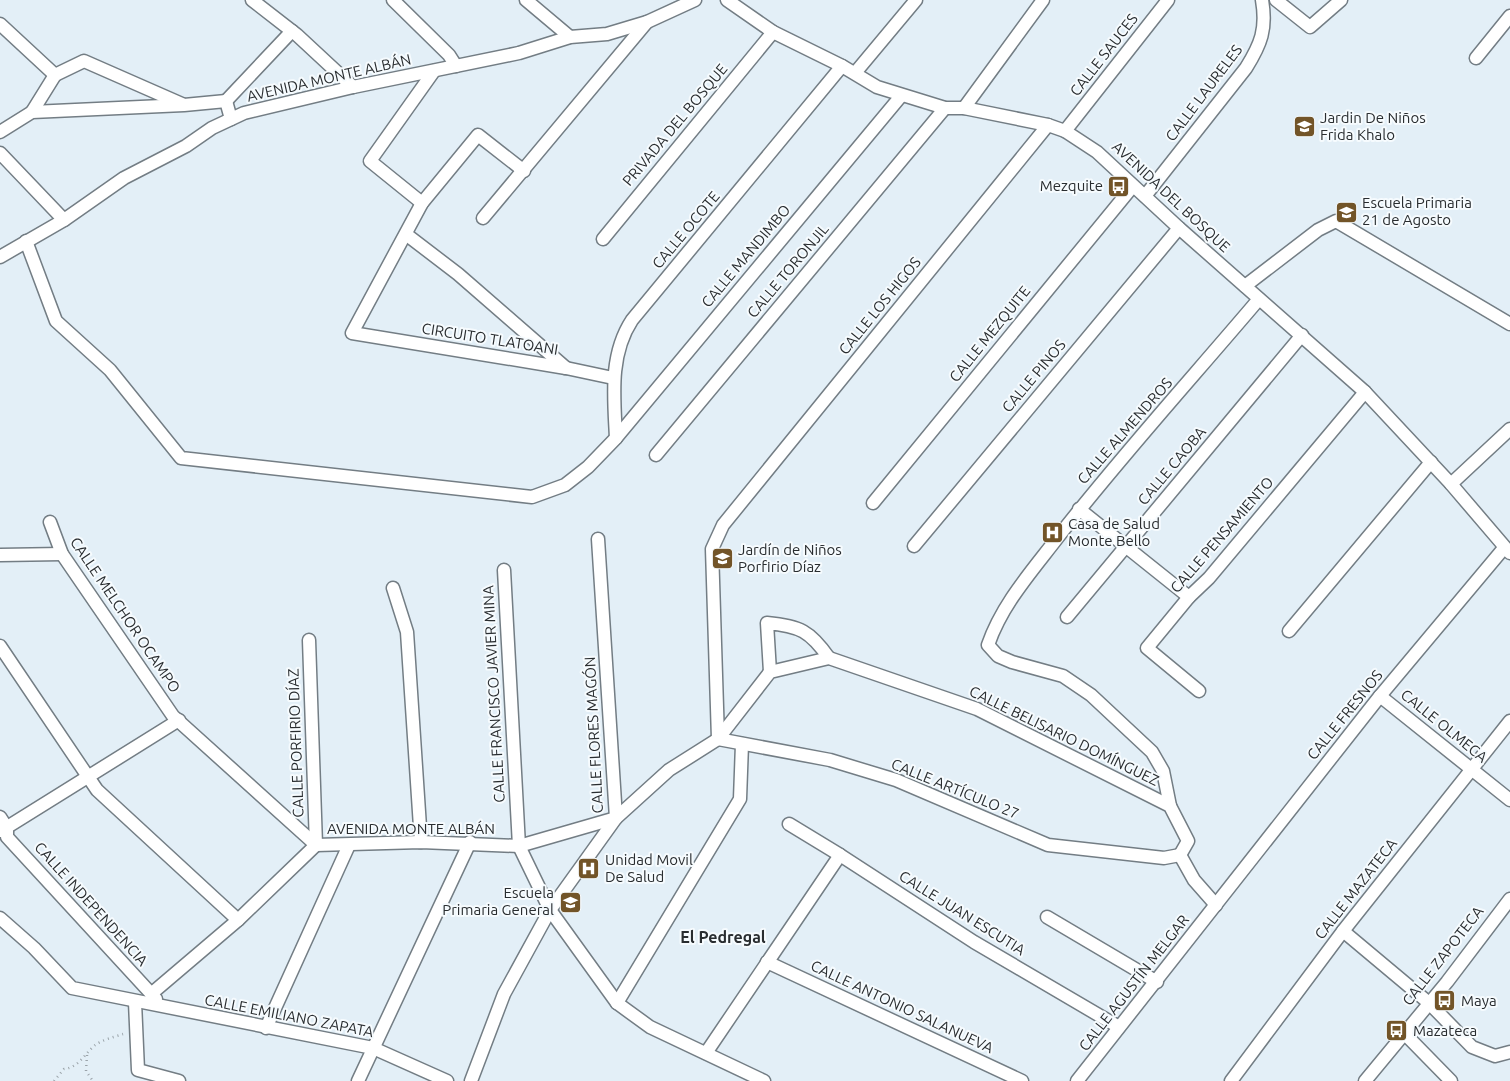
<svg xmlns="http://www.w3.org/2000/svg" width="1510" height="1081" font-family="Ubuntu,sans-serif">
  <rect width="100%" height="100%" fill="#e3eff7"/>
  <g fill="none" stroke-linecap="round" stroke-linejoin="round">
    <defs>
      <g id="street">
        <path d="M 252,0 L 297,35 L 353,87"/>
        <path d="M 393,0 L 449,55 L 456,66"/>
        <path d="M 526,0 L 570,37"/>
        <path d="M 727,0 L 773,32 L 842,66 L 877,87 L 945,108 L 964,108 L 1048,125 L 1065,131 L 1097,152 L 1179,228 L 1365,392 L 1451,484 L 1510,553"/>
        <path d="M 1276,0 L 1310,27 L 1341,0"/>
        <path d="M 0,24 L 55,75 L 84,61 L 182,104"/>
        <path d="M 1476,58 L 1510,16"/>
        <path d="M 855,73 L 916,0"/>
        <path d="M 226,101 L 292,31"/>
        <path d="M 964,108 L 1043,0"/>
        <path d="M 32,112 L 55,75"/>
        <path d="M 1065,131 L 1168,0"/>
        <path d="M 0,132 L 32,112 L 184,105 L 226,101 L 231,119"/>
        <path d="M 0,153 L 64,220"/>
        <path d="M 524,171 L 478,135 L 422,203 L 352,333 L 566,368 L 613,378"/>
        <path d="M 1145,196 L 1246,68 C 1261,44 1267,29 1262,0"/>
        <path d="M 422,203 L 370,161 L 434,71"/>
        <path d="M 483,218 L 647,22"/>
        <path d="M 407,235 L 458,274 L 566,368"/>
        <path d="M 603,239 L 773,32"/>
        <path d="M 26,241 L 56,321 L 110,370 L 181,458 L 532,497 L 565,485 L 588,467 L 616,438 L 901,96"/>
        <path d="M 0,257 L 64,220 L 124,178 L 186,146 L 212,128 L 244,113 L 353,87 L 519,53 L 570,37 L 607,34 L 647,22 L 695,0"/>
        <path d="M 1245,286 L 1318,230 L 1336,221 L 1510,324"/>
        <path d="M 616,438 C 614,397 609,355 632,320 L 842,66"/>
        <path d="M 656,455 L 945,108"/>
        <path d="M 1451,484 L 1510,429"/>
        <path d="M 873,503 L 1133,186"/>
        <path d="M 1079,509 L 1189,597"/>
        <path d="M 50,522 L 62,554 L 173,716 L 316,845 L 421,842 L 519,846 L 616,818 L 669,770 L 718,739 L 770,672 L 829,658 L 977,709 L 1170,806 L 1188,841 L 1180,855"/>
        <path d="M 914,546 L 1179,228"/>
        <path d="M 0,555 L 62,554"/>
        <path d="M 504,570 L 519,846 L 550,910 L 617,1003 L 650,1027 L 764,1081"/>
        <path d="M 393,588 L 407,632 L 421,842"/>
        <path d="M 1067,617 L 1302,335"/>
        <path d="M 1289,631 L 1431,462"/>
        <path d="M 0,646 L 97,790 L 238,920"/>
        <path d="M 770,672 L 767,623 C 800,626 810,631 829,658"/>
        <path d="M 1199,691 L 1147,648 L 1189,597 L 1209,578 L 1365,392"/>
        <path d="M 1380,696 L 1510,800"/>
        <path d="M 718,739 L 712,549 L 723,525 L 1048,125"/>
        <path d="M 718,739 L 830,760 L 896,780 L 1048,845 L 1164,858 L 1180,855"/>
        <path d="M 1170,806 L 1163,771 L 1152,752 L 1091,695 L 1063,676 L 1012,662 L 998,656 L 988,645 C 1002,604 1032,571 1058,537 C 1122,455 1192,378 1259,299"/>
        <path d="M 0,817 L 7,828 L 7,837 L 156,999"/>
        <path d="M 789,824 L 840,855 L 974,942 L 1119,1027"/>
        <path d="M 1,831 L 179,720"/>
        <path d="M 1180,855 L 1194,880 L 1216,905"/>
        <path d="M 1047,917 L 1157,982"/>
        <path d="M 0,918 L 34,948 L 72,988 L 373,1048 L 447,1081"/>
        <path d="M 1343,931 L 1429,1003 L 1472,1047 L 1495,1056 L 1510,1052"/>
        <path d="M 767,962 L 1022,1081"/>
        <path d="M 151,994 L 238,920 L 316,845 L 309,640"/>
        <path d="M 135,1002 L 138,1070 L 179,1081"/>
        <path d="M 617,1003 L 740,799 L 742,744"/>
        <path d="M 266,1028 L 349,845"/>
        <path d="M 1403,1032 L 1451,1081"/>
        <path d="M 706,1053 L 840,855"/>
        <path d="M 358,1081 L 470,842"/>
        <path d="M 471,1081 L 504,994 L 550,910 L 616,818 L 598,539"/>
        <path d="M 1077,1081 L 1380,696 L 1504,548"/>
        <path d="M 1231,1081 L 1343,931 L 1510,721"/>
        <path d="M 1365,1081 L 1447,982 L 1510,899"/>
      </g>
    </defs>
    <use href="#street" stroke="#737d84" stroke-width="15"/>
    <g stroke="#9aa3a9" stroke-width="2.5" stroke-dasharray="1 4" stroke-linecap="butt">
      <path d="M 87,1055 L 86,1071 L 93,1081"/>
      <path d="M 54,1081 L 64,1069 C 79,1067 83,1056 94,1046 C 101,1040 114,1037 123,1034"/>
    </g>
    <use href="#street" stroke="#fff" stroke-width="12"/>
  </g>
  <defs>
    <symbol id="school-square" viewBox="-11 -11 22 22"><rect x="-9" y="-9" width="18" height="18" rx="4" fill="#725428" stroke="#f6fbfe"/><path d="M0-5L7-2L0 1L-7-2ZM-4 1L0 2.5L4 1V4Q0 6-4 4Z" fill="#fff"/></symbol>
    <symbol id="bus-square" viewBox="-11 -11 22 22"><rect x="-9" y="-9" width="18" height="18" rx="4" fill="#725428" stroke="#f6fbfe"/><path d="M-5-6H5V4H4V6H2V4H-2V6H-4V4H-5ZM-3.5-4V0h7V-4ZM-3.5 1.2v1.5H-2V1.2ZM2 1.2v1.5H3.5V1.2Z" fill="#fff"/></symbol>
    <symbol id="hospital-square" viewBox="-11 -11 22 22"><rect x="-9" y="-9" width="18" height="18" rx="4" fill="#725428" stroke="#f6fbfe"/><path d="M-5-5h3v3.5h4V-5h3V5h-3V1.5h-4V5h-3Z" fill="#fff"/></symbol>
  </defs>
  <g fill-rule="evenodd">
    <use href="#school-square" x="1292" y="114" width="25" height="25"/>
    <use href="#bus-square" x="1106" y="174" width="25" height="25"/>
    <use href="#school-square" x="1334" y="200" width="25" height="25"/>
    <use href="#hospital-square" x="1040" y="520" width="25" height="25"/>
    <use href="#school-square" x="710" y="546" width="25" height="25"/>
    <use href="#hospital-square" x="576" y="856" width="25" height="25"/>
    <use href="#school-square" x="558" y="890" width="25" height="25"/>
    <use href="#bus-square" x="1432" y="988" width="25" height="25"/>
    <use href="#bus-square" x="1384" y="1018" width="25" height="25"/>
  </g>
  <g text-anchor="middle" stroke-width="4" stroke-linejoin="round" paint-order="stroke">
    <g font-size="15" fill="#292d30" stroke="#f6fbfe">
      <text transform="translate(1104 55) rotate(-52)" y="5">CALLE SAUCES</text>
      <text transform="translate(329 78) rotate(-13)" y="5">AVENIDA MONTE ALBÁN</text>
      <text transform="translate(1204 93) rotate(-53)" y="5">CALLE LAURELES</text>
      <text transform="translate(675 125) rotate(-50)" y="5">PRIVADA DEL BOSQUE</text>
      <text transform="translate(1171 197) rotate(43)" y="5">AVENIDA DEL BOSQUE</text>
      <text transform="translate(686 230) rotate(-50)" y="5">CALLE OCOTE</text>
      <text transform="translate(746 256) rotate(-50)" y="5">CALLE MANDIMBO</text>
      <text transform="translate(788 271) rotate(-50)" y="5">CALLE TORONJIL</text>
      <text transform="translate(880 306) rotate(-51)" y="5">CALLE LOS HIGOS</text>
      <text transform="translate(990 334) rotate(-51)" y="5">CALLE MEZQUITE</text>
      <text transform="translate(490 339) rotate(9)" y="5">CIRCUITO TLATOANI</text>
      <text transform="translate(1034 376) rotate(-50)" y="5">CALLE PINOS</text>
      <text transform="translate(1125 431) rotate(-49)" y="5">CALLE ALMENDROS</text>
      <text transform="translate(1172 466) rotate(-50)" y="5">CALLE CAOBA</text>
      <text transform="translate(1222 535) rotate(-49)" y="5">CALLE PENSAMIENTO</text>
      <text transform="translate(125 615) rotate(56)" y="5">CALLE MELCHOR OCAMPO</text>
      <text transform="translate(494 694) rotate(-93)" y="5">CALLE FRANCISCO JAVIER MINA</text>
      <text transform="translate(1345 715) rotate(-51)" y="5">CALLE FRESNOS</text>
      <text transform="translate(1444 726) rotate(39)" y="5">CALLE OLMECA</text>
      <text transform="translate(594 735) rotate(-93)" y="5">CALLE FLORES MAGÓN</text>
      <text transform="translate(1064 736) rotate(26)" y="5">CALLE BELISARIO DOMÍNGUEZ</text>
      <text transform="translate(296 743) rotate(-92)" y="5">CALLE PORFIRIO DÍAZ</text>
      <text transform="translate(955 789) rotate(22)" y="5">CALLE ARTÍCULO 27</text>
      <text x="411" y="834">AVENIDA MONTE ALBÁN</text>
      <text transform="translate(1356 889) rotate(-52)" y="5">CALLE MAZATECA</text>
      <text transform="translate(91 904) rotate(48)" y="5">CALLE INDEPENDENCIA</text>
      <text transform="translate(962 913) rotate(32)" y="5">CALLE JUAN ESCUTIA</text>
      <text transform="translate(1443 956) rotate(-52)" y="5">CALLE ZAPOTECA</text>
      <text transform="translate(1134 983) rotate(-52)" y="5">CALLE AGUSTÍN MELGAR</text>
      <text transform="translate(902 1007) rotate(25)" y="5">CALLE ANTONIO SALANUEVA</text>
      <text transform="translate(289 1016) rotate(11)" y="5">CALLE EMILIANO ZAPATA</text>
    </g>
    <g font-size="15" fill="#292d30" stroke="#f6fbfe" text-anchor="start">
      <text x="1320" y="123">Jardin De Niños<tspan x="1320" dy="17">Frida Khalo</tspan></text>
      <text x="1103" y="191" text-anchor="end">Mezquite</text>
      <text x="1362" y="208">Escuela Primaria<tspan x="1362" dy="17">21 de Agosto</tspan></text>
      <text x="1068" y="529">Casa de Salud<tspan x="1068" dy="17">Monte Bello</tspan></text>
      <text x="738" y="555">Jardín de Niños<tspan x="738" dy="17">Porfirio Díaz</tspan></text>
      <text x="605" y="865">Unidad Movil<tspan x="605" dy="17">De Salud</tspan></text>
      <text x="554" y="898" text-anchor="end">Escuela<tspan x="554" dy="17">Primaria General</tspan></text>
      <text x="1461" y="1006">Maya</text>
      <text x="1413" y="1036">Mazateca</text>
    </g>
    <g font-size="16" font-weight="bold" fill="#292d30" stroke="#f6fbfe">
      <text x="723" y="943">El Pedregal</text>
    </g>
  </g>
</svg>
